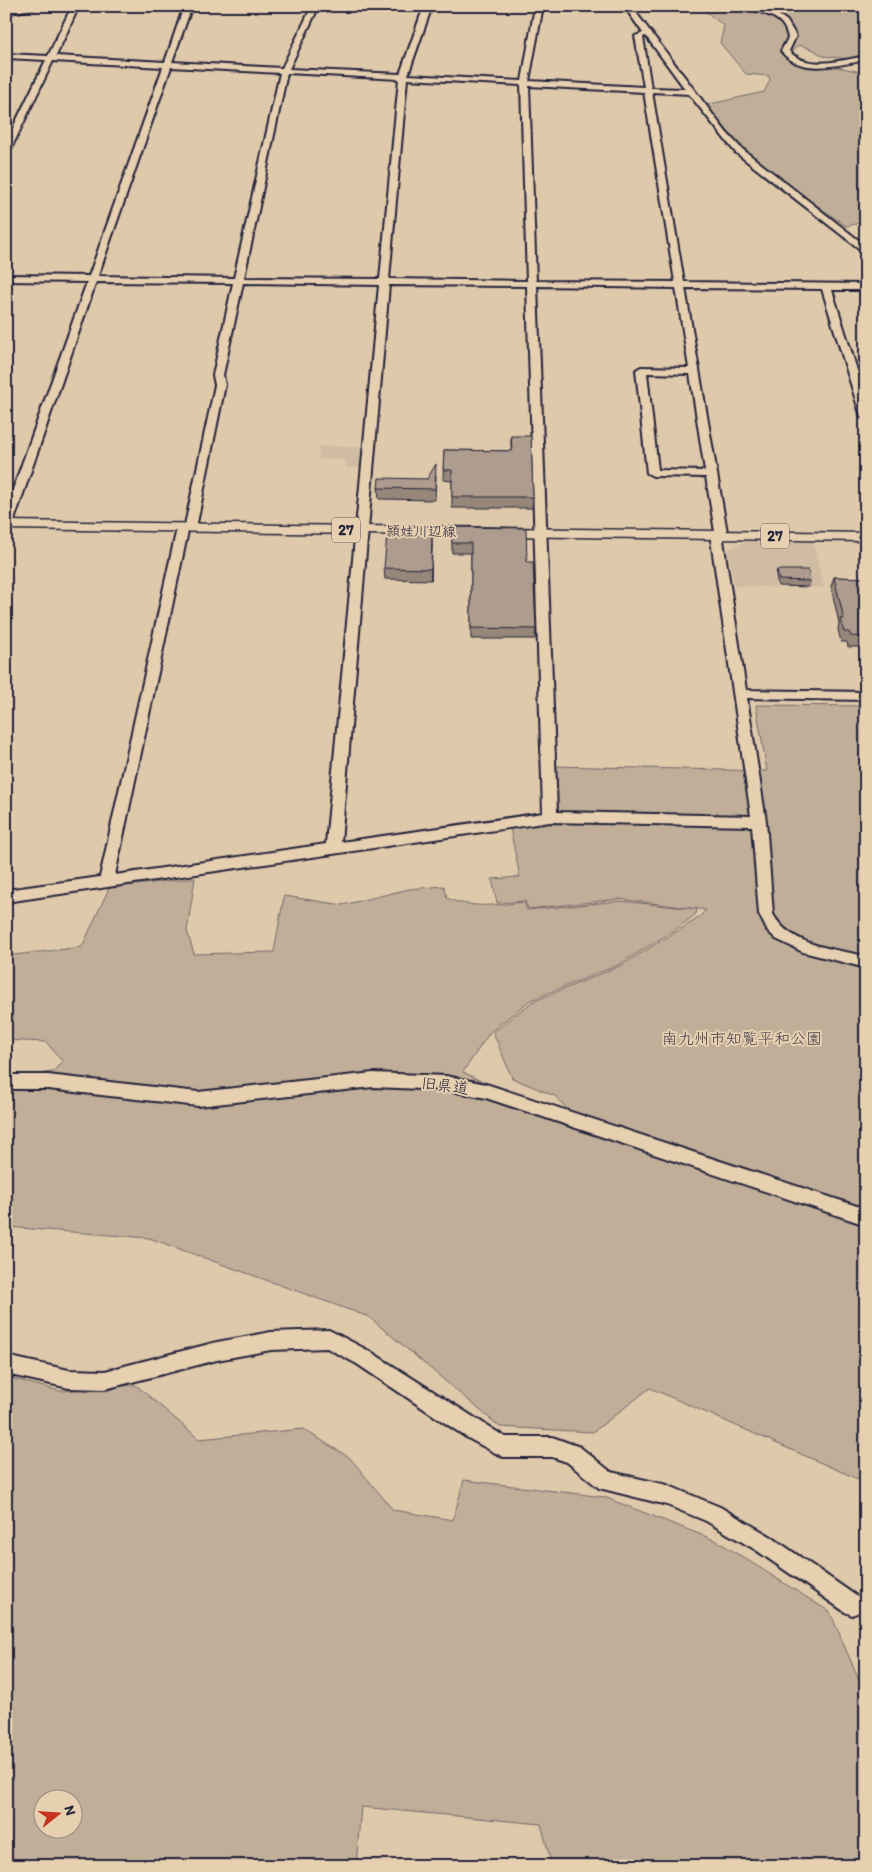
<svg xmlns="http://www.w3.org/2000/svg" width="872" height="1872" font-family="Itim,'Klee One',sans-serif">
  <rect width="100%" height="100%" fill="#dfc9ab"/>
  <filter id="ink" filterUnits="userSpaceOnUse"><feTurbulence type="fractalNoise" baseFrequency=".02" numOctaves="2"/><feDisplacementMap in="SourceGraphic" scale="10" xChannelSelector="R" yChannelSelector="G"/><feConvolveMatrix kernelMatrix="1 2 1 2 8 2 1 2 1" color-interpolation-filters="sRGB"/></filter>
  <g filter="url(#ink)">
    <g fill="#d0bca2">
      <path d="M 319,446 L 364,447 L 362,468 L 346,468 L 346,460 L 318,459 Z"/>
      <path d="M 746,541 L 813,542 L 824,588 L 734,586 L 728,550 Z"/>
    </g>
    <g fill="#c0ae99" stroke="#71686a" fill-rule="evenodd">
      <path d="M 699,6 L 759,6 L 768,13 L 772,8 L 781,6 L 866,6 L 866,61 L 823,56 L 814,50 L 799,45 L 791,52 L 809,61 L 866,73 L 866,222 L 846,226 C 794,189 745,157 706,105 L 764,92 L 770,80 L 769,76 L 746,74 L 720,43 L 724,26 Z"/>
      <path d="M 756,705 L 866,706 L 866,1208 L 571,1113 L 555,1096 L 512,1078 L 493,1032 L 532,1002 L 620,966 L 697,919 L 706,910 L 619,899 L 528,909 L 525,901 L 497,903 L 492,879 L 520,877 L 510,828 L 555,822 L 553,766 L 767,771 Z"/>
      <path d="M 195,878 L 187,931 L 194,954 L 274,952 L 284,896 L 343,905 L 409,889 L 444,886 L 447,898 C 470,909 499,905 524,902 L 527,910 L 620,901 L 697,909 L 696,914 L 675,930 L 618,965 L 529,1001 L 490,1032 L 463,1072 L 572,1127 L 866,1225 L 866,1489 L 858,1479 L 650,1388 L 593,1432 L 500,1427 L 369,1317 L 149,1238 L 6,1227 L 6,1078 L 53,1072 L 62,1061 L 46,1042 L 6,1040 L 6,956 L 82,947 L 109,888 Z"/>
      <path d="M 6,1377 L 60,1391 L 136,1385 L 199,1439 L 303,1429 L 350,1458 L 393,1510 L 453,1520 L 464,1480 L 604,1497 L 717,1541 L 830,1612 L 866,1697 L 866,1866 L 552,1866 L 541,1824 L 361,1807 L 356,1866 L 6,1866 ZM 42,1800 L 72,1800 L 72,1830 L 42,1830 Z"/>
    </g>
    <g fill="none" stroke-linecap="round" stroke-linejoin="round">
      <defs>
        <g id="minor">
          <path d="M 28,6 L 46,6 L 6,14 L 6,10 Z"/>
          <path d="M 72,6 L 79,6 L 56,56 L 165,62 L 184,6 L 192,6 L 172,62 L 282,68 L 312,6 L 319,6 L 289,69 L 400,74 L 424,6 L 432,6 L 408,75 L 522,81 L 535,6 L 543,6 L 529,81 L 644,87 L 635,36 L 643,33 L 624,6 L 631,6 L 726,132 L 741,148 L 866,246 L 866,254 L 735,152 L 689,94 L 652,92 L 684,282 L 866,284 L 866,290 L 832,290 L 866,399 L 866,420 L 861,417 L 822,289 L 685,288 L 727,532 L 723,540 L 746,690 L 866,692 L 866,700 L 747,698 L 766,821 L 773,914 C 790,946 834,949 866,956 L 866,968 L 803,952 L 776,939 L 767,930 L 759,914 L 752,826 L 550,822 L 6,902 L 6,890 L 100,877 L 177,528 L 185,525 L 215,385 L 213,375 L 233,283 L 96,282 L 12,526 L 6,529 L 6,509 L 87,282 L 6,281 L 6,275 L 89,276 L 163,67 L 53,61 L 10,151 L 6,153 L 6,142 L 46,60 L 6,58 L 6,54 L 48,56 ZM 646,36 L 685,89 L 651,88 L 643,37 ZM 171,67 L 280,73 L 234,278 L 98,276 ZM 287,73 L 399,79 L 380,279 L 244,278 ZM 407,79 L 521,85 L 527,281 L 389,279 ZM 529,86 L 644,92 L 675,282 L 536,281 ZM 243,283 L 379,285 L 326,844 L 115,875 L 188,531 L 196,528 L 225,385 L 223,375 ZM 389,285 L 527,286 L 543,813 L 341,842 ZM 537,286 L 676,288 L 689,368 L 641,367 L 636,370 L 647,473 L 653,476 L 706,477 L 715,532 L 711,540 L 751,816 L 557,812 ZM 647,373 L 690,374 L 705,471 L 658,470 Z"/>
          <path d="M 745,6 L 767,6 L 787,21 L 796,36 L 789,51 C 806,71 843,60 866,56 L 866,60 C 839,65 800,76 781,51 L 788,38 C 784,13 761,15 745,6 Z"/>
          <path d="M 373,1073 L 446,1076 L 486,1084 L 866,1209 L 866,1225 L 486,1098 L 446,1090 L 373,1087 L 198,1106 L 48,1089 L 6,1089 L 6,1075 L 48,1075 L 198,1092 Z"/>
          <path d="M 329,1330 L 371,1352 L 505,1437 L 552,1437 L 580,1447 L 611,1472 L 667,1485 L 720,1507 L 770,1536 L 859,1598 L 862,1605 L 859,1612 L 852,1615 L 845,1612 L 756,1550 L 706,1521 L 667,1505 L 599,1488 L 567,1462 L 552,1457 L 503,1457 L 466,1437 L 357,1364 L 327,1348 L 271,1350 L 217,1360 L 105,1389 L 69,1388 L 6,1374 L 6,1356 L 69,1370 L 105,1371 L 217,1342 L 271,1332 Z"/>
        </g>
        <g id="major">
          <path d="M 6,6 L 21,6 L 6,11 Z"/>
          <path d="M 6,521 L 866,533 L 866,541 L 6,529 Z"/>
        </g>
      </defs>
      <use href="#minor" stroke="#22223b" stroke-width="4"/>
      <use href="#major" stroke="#22223b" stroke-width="3"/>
      <use href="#minor" fill="#e7d0b0" fill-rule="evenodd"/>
      <use href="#major" fill="#e7d0b0" fill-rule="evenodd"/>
    </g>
    <g fill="#96877a" stroke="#22223b">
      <path d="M 511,436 L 533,497 L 532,508 L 452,508 L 452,481 L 443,480 L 444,450 L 511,451 Z"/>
      <path d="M 436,475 L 435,500 L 379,499 L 378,488 L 427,479 Z"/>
      <path d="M 452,527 L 527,562 L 536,629 L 535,639 L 471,639 L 471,553 L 452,553 Z"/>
      <path d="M 432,546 L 431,580 L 385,579 L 384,568 Z"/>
      <path d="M 777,570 L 810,581 L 809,587 L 778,586 L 776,575 Z"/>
      <path d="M 834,577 L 866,578 L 866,647 L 848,647 L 847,642 L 841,642 L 838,629 L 839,623 L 831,587 Z"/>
    </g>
    <path fill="#7a6e63" stroke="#22223b" d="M 432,535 L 432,546 L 431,580 L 431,569 Z"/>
    <g fill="#ae9d8e" stroke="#22223b">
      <path d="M 511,436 L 531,436 L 533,497 L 452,497 L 452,470 L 443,470 L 444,450 L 512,451 Z"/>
      <path d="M 436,464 L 435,489 L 378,488 L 379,478 L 427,479 Z"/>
      <path d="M 452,527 L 526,528 L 527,562 L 533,562 L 536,629 L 471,628 L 471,543 L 452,543 Z"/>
      <path d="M 387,534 L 432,535 L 431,569 L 384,568 Z"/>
      <path d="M 777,570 L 808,570 L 810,581 L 779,580 Z"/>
      <path d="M 834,577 L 866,578 L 866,637 L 851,636 L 849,632 L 844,632 L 840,619 L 844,619 Z"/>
    </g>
  </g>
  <g text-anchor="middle" stroke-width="4" stroke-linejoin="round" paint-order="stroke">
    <g font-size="14" fill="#22223b" stroke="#e7d0b0">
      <text transform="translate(421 531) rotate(1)" y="5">頴娃川辺線</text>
    </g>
    <g fill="#e7d0b0" stroke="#5d565e" stroke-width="1">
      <rect x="332" y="517.5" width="28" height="25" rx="4"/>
      <rect x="761" y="523.5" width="28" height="25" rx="4"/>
    </g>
    <g font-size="15" font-weight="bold" fill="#22223b">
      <text x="346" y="535">27</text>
      <text x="775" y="541">27</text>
    </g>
    <g font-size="16" fill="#423e4e" stroke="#e7d0b0">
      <text x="742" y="1044">南九州市知覧平和公園</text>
    </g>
    <g font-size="16" fill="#22223b" stroke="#e7d0b0">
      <text transform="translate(445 1085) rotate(7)" y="6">旧県道</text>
    </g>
  </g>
  <rect width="872" height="1872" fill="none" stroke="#e7d0b0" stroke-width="25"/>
  <rect x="12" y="12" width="847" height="1847" fill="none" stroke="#22223b" stroke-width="2" filter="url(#ink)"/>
  <g transform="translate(58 1814) rotate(73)"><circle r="24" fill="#e7d0b0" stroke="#988a81"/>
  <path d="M0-4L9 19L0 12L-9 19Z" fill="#c8321e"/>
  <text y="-8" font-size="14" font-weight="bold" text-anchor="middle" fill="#22223b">N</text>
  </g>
</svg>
